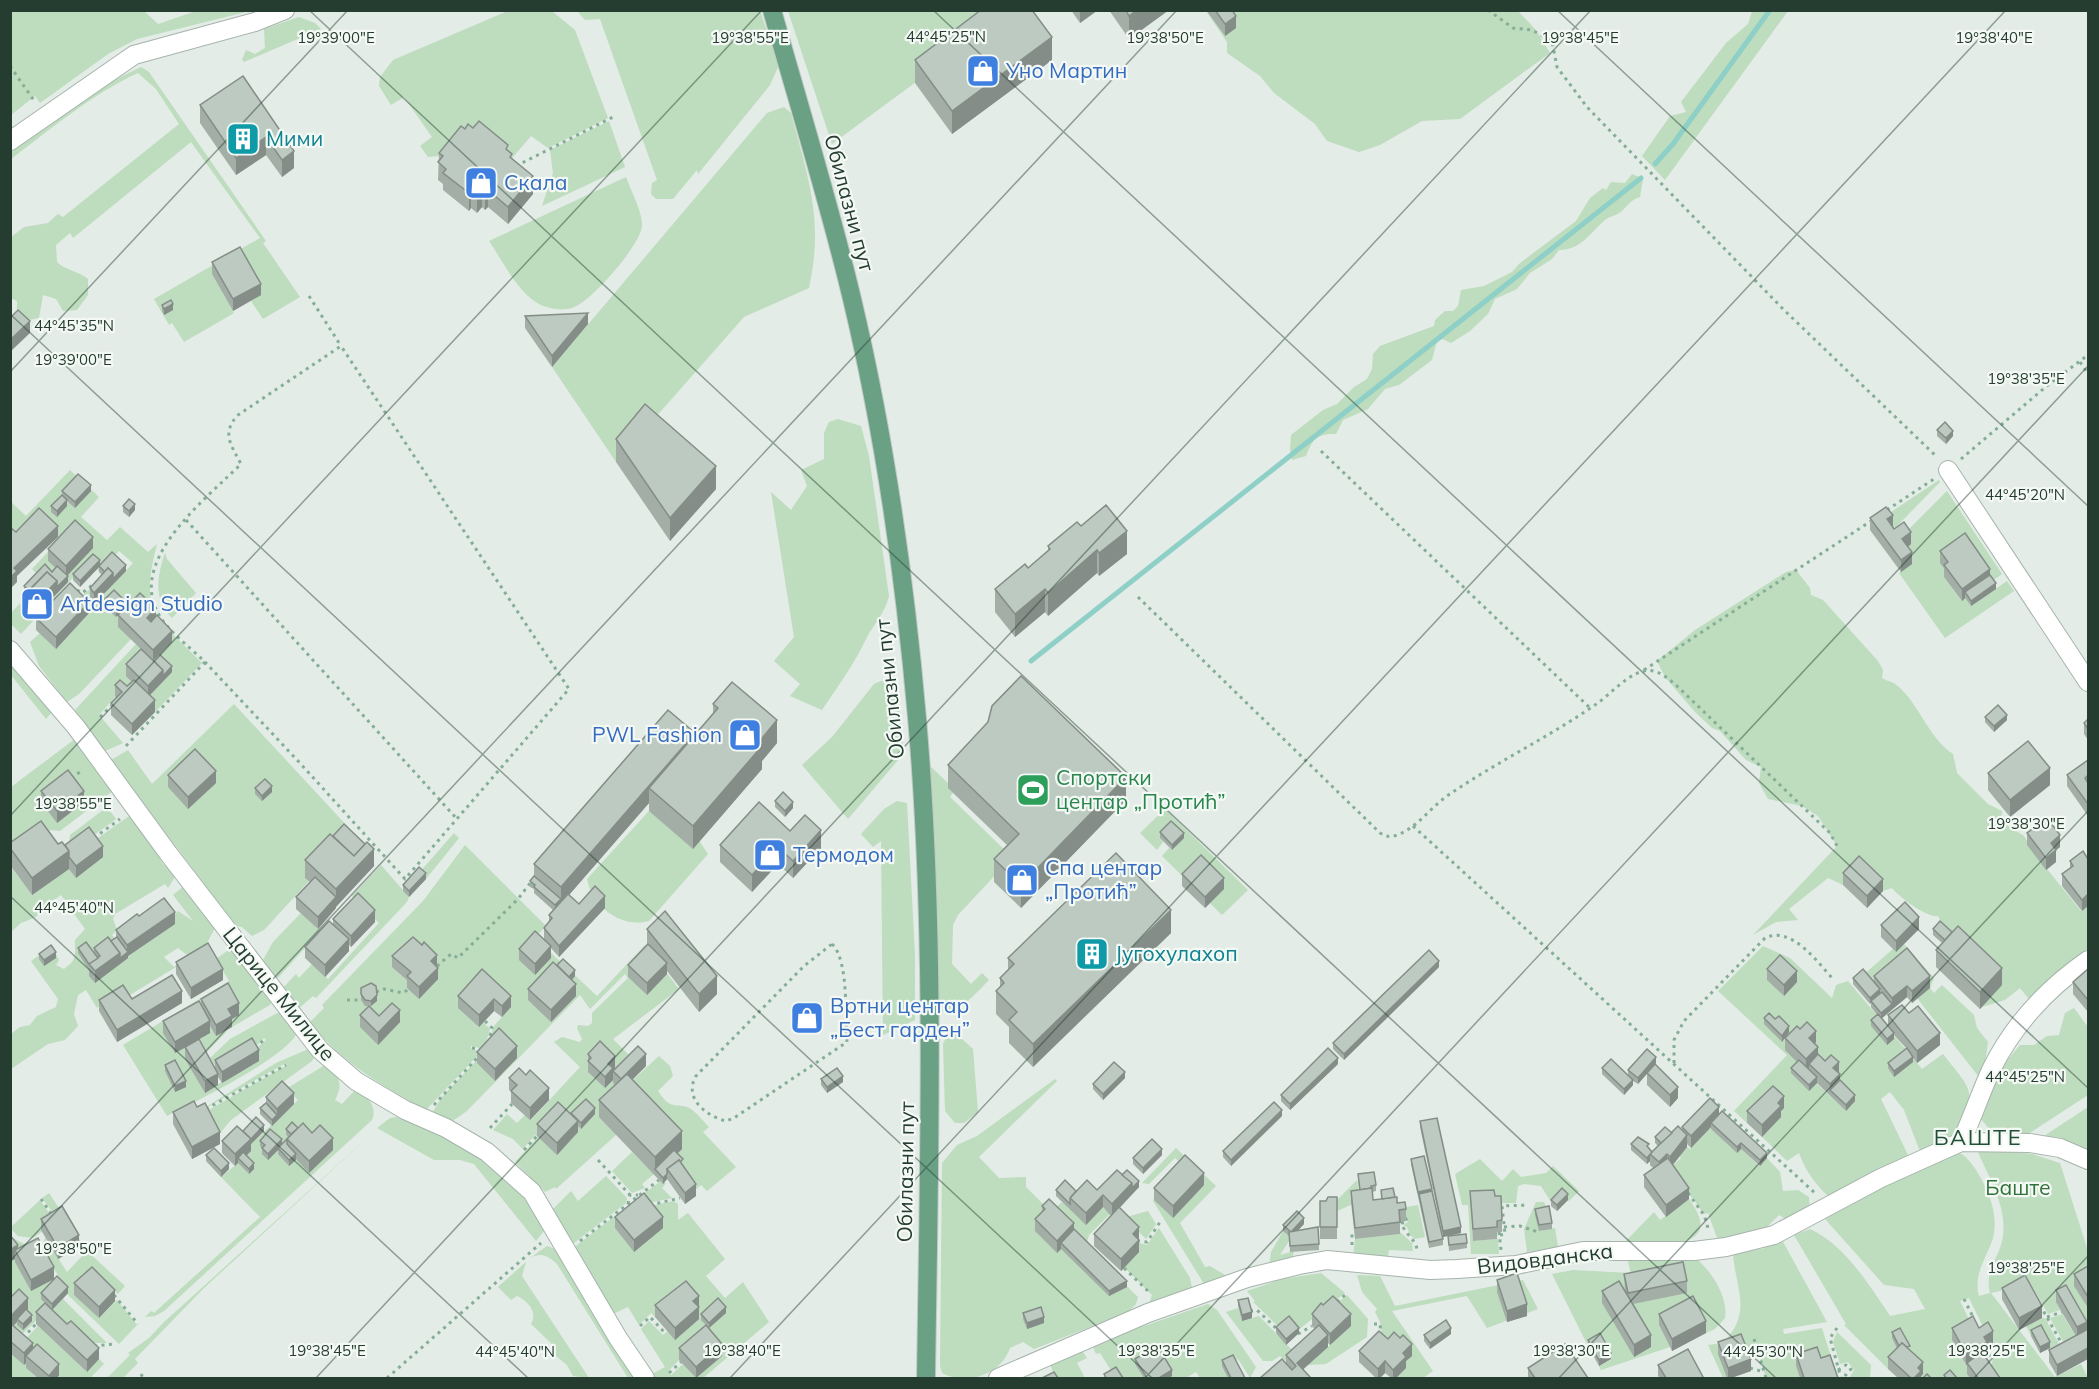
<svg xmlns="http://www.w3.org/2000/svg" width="2099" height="1389" font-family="Mulish,sans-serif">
  <rect width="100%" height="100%" fill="#e3ece6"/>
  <g fill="#bedcbe" fill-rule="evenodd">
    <path d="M 11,10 L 144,11 L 158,24 L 196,11 L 250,11 L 137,39 L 108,54 L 40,103 L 35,96 L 11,115 Z"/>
    <path d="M 510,10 L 553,12 L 575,30 L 608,118 L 548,148 L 531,136 L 508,163 L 451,155 L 428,157 L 420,146 L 432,137 L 404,97 L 391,105 L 379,86 L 380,77 L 393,60 Z"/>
    <path d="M 577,11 L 760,11 L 779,65 L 770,85 L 698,174 L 697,170 L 673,199 L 656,199 L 651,194 L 652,183 L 657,180 L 600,19 L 585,20 Z"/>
    <path d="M 788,11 L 1012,11 L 832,144 Z"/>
    <path d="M 1206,11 L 1518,11 L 1536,30 L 1550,53 L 1460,119 L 1422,121 L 1380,145 L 1359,152 L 1327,141 L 1315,124 L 1274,93 L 1260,76 L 1227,53 L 1227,42 Z"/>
    <path d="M 1752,11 L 1788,11 L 1665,180 L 1642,156 L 1670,116 L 1686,112 L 1681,102 L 1726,43 L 1748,24 Z"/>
    <path d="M 299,17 L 315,23 L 321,29 L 244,62 L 242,60 L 246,50 L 255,54 L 265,48 L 264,29 Z"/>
    <path d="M 141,67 L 149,72 L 266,241 L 263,243 L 300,297 L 263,319 L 251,301 L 260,295 L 212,274 L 234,313 L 184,342 L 172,323 L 169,325 L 154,299 L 260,238 L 191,142 L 73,238 L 70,233 L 56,245 L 57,262 C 65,270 78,271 88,279 L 88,295 L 77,310 L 63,311 L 56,299 L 43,295 L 39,318 L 23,321 L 17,318 L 17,301 L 11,298 L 11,237 L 24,227 L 48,223 L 58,214 L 63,217 L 179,124 L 156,89 L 138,73 C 92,94 51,129 11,159 L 11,150 L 106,84 Z"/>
    <path d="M 784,107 L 791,113 C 808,178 824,219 809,288 L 744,317 L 616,462 L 552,367 L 767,113 Z"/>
    <path d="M 609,121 L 625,167 L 542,206 L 553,173 L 550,150 Z"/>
    <path d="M 1632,174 L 1643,179 L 1640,197 C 1632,199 1628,205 1622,211 C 1616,216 1610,216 1605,220 C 1590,233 1581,250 1559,250 L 1552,259 L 1530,273 L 1517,289 L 1495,299 L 1488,314 L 1470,331 L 1451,343 L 1442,339 L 1437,341 L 1432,360 L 1399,385 L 1385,389 L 1368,409 L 1343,420 L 1336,434 C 1318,433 1312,439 1306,456 L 1292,460 L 1290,450 L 1291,435 L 1323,410 L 1337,404 L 1354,387 L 1367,379 L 1372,369 L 1373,354 L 1380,346 L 1434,326 L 1435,320 L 1445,311 L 1453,311 L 1458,306 L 1461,290 L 1484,286 L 1512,272 L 1520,263 L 1576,221 L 1590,198 L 1603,188 L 1606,190 L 1611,182 L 1625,183 Z"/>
    <path d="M 626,177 C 631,191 642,211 642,225 C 642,244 590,303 572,308 C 561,311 551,309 541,305 C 518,294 503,261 489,241 Z"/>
    <path d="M 838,419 L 861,426 L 869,456 L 889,596 C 885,613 875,622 867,637 C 855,663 838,686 822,710 L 790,696 L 800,684 L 774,661 L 794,637 L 771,492 L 791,510 L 807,486 L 801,470 L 824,459 L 824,433 L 829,422 Z"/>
    <path d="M 70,470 L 99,497 L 81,517 L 107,540 L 120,527 L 148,552 L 157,544 C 139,614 155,615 202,663 L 155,712 L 134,691 L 116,696 L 99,715 L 123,743 L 105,751 L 75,710 L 136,644 L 131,639 L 79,694 L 67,702 L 39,666 L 30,642 L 92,587 L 95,604 L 133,563 L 119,551 L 99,572 L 97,569 L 100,565 L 91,558 L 21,634 L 11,624 L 11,613 L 28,595 L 39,576 L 32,569 L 60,539 L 40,520 L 11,542 L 10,501 L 26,516 Z"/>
    <path d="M 1939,480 L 1940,482 L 1896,527 L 1893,527 L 1885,516 Z"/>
    <path d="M 1947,491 L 2002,574 L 1991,582 L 1948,574 L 1944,577 L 1961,600 L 1965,598 L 1971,606 L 2007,581 L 2014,591 L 1945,638 L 1899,573 L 1911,564 L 1902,551 L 1904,534 Z"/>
    <path d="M 165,553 L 167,559 L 196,593 L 172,618 C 153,600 157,576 165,553 Z"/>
    <path d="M 1796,570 L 1810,588 L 1811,595 L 1823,600 L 1878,661 L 1883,670 L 1882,678 C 1886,681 1891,681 1895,684 C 1917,699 1928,738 1953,754 L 1957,773 L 1988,804 L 2002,811 L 2001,821 L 2024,836 L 2034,853 L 2081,911 L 2088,906 L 2088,948 L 2035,1000 L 2028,998 L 2020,988 L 2005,1000 L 1982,1007 L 1938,916 C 1927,918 1899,897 1892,888 L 1883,891 L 1860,868 L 1843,885 L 1828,878 L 1789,909 L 1798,920 L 1776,922 L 1753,935 L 1837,846 L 1818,816 L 1802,806 L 1768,799 L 1759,783 L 1761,767 L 1746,760 L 1720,731 L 1712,728 L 1695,712 L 1665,677 L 1657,661 L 1695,630 L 1786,572 Z"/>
    <path d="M 11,661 L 40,694 L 114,790 L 60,831 L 50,830 L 11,862 L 11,787 L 75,739 L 52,712 L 46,719 L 11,675 Z"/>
    <path d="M 881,681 L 888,682 L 898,699 L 904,753 L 848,819 L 802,765 L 832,737 L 874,684 Z"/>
    <path d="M 234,704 L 350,829 L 306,878 L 309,881 L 264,930 L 252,936 L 242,927 L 236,926 L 111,760 L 128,750 L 152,784 Z"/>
    <path d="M 930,766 L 950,785 L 953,793 L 950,797 L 1012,857 L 958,915 L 953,925 L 952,964 L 971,984 L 982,973 L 989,980 C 973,996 961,1012 937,1012 Z"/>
    <path d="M 897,801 L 907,803 L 915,955 L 915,1020 L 883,1035 L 881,841 L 873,847 L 861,834 L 884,809 Z"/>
    <path d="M 107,807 L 116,819 L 68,854 L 70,835 Z"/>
    <path d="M 1165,809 L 1248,890 L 1222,915 L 1162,856 L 1169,848 L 1173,850 L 1183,838 L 1160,838 L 1163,842 L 1157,850 L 1140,833 Z"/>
    <path d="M 649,811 L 700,842 L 708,854 L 649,921 C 621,929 592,906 587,879 Z"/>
    <path d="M 132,814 L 163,864 L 176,875 L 168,888 L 165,884 L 115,914 L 113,919 L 117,930 L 112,935 L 117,941 L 90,976 L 95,983 L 121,963 L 129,950 L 139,949 L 178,911 L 193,921 L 173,895 L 184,886 L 216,926 L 207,943 L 209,947 L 125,998 L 100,1005 L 97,1008 L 86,990 L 78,995 L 74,1014 L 78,1026 L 65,1040 L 48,1044 L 11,1069 L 11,1034 L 20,1027 L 30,1025 L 37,1016 L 56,1007 L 58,999 L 31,961 L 52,946 L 59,960 L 56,965 L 64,969 C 79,959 74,953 75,940 L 85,929 L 61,895 L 42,908 L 36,917 L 21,923 L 11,932 L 11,867 L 32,895 L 69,869 L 91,843 ZM 178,948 L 187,955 L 174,967 L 164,957 Z"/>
    <path d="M 454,833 L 459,838 L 426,879 L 419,873 Z"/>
    <path d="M 465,845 L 546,926 L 535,938 L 597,996 L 645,945 L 679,989 L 613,1039 L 635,1061 L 621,1091 L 659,1056 L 670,1066 L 673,1076 L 658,1091 C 672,1113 678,1101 691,1109 C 697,1113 703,1121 709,1127 L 703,1132 L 736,1167 L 707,1191 L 701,1185 L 693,1192 L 674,1156 L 681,1149 L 616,1135 L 556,1189 L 555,1187 L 545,1192 L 515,1162 L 538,1137 L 535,1135 L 523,1149 L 513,1139 L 493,1130 L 507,1114 L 517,1123 L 525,1115 L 531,1120 L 580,1067 L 554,1042 L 562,1037 L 580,1042 L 582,1039 L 577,1028 L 578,1025 L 588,1026 L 592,1023 L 592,1013 L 628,978 L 625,974 L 590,1009 L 580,995 L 467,1111 L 451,1122 L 432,1113 L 442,1097 L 488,1048 L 493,1027 L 511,1007 L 483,981 L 483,1022 L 490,1029 L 484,1049 L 471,1046 L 471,1049 L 481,1052 L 426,1110 C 380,1085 344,1063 309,1023 L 324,1008 L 322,1005 L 423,901 Z"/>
    <path d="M 381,865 L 409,897 L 407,902 L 316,998 L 313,996 L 298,1009 L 282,989 L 296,974 L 299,978 L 312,964 L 328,979 L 379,923 L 352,896 Z"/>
    <path d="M 301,913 L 320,931 L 276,980 L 265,968 L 263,960 L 273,942 Z"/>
    <path d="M 1904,944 L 1934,978 L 1930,988 L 1934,993 L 1942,985 L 1974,1015 L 1977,1028 L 1988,1042 L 1984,1069 L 1979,1077 L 1917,998 L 1874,987 L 1863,975 L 1893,949 Z"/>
    <path d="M 1763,946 L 1790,958 L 1832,998 L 1836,985 L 1848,981 L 1922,1069 L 1943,1054 C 1975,1095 1975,1087 1958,1137 L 1921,1154 L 1904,1110 L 1890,1092 L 1881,1099 L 1909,1157 L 1830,1198 C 1816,1185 1806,1172 1799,1153 L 1787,1161 L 1762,1137 L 1781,1117 L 1765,1103 L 1747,1123 L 1734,1111 L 1787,1055 L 1718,991 ZM 1809,1076 L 1855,1101 L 1846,1111 Z"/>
    <path d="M 230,949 L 272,1000 L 270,1005 L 232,1027 L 228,995 L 216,1036 L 228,1030 L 206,1053 L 204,1092 L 258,1062 L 253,1052 L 266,1040 L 264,1038 L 252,1050 L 214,1065 L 210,1058 L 230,1039 L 281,1011 L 297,1033 C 285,1058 195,1102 167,1116 L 123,1045 L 229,981 L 216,959 Z"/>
    <path d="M 2074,1008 L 2088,1027 L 2088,1095 L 2025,1136 L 1994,1135 L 1981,1119 L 2001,1068 L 2020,1045 L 2034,1045 L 2047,1036 L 2059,1035 L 2065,1013 Z"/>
    <path d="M 953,1031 L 973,1049 L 978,1112 L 964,1123 L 955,1123 L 945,1111 L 943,1044 L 948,1033 Z"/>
    <path d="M 306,1050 L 311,1050 L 315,1056 L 312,1061 L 231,1120 L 220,1133 L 207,1111 L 287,1065 L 284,1064 L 195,1114 L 276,1063 Z"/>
    <path d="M 325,1065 C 339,1076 344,1083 335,1100 L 342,1104 L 356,1089 C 367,1096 378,1107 372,1120 L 164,1311 L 155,1316 L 145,1317 L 151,1311 L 154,1313 L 260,1217 L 221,1177 L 238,1163 L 249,1174 L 254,1169 L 243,1158 L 251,1151 L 248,1147 L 298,1100 L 286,1089 Z"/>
    <path d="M 1055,1079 L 1057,1081 L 979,1157 L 999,1178 L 1026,1177 L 1026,1187 L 1051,1212 L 1062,1202 L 1086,1224 L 1103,1207 L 1110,1214 L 1089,1235 L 1086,1246 L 1138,1297 L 1136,1304 L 1128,1312 L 1034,1349 L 1023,1342 L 1010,1348 C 1001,1375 966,1386 942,1373 L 940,1366 L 942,1163 L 957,1145 L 977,1136 Z"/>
    <path d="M 2088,1107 L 2088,1156 L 2038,1140 Z"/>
    <path d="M 397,1117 C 452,1140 523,1170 544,1231 L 536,1241 L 474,1164 L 460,1160 L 434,1160 L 377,1128 L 390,1118 Z"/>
    <path d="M 1710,1128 L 1737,1153 L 1741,1149 L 1759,1166 L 1767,1158 L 1780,1172 L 1783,1191 L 1798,1190 L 1809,1197 L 1810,1212 L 1792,1223 L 1779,1215 L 1763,1231 L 1720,1246 L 1708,1213 L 1704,1214 L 1670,1168 L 1681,1158 L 1679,1155 L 1687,1147 L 1690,1149 Z"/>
    <path d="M 365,1140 L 204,1288 L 135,1359 L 138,1363 L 123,1378 L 107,1378 L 130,1355 L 128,1353 L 149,1338 L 163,1323 Z"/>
    <path d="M 1176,1148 L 1216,1186 L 1180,1223 L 1205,1267 L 1210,1266 L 1225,1275 L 1236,1277 L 1204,1284 L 1153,1201 L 1156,1193 L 1204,1185 L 1175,1158 L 1149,1184 L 1142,1183 Z"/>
    <path d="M 1997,1150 L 2032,1154 L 2060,1163 L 2088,1251 L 2088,1341 L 2065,1345 L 2050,1318 L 2063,1314 L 2077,1339 L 2060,1310 L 2048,1314 L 2031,1284 L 1991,1293 L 2055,1377 L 2081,1364 L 2088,1378 L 1992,1378 L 1989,1373 L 1996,1348 L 1987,1335 L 1969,1298 L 1960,1301 L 1973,1328 L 1952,1340 L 1967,1365 L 1970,1378 L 1919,1378 L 1901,1356 L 1888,1369 L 1844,1325 L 1846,1324 L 1794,1235 L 1810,1229 C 1844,1244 1870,1286 1890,1316 L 1925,1309 L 1914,1289 L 1884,1285 L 1825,1219 L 1895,1181 L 1958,1152 C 1969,1157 1976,1170 1982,1180 C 1991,1198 1998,1217 1993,1238 C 1987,1258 1973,1273 1979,1296 L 1990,1293 C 1984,1269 2000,1258 2003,1236 C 2007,1206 1989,1178 1978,1152 Z"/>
    <path d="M 632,1152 L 654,1174 L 642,1184 L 645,1188 L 632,1193 L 612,1171 Z"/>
    <path d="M 1480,1159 L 1502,1181 L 1513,1169 L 1521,1177 L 1546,1173 L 1553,1166 L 1579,1191 L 1569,1201 L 1562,1195 L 1556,1201 L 1551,1202 L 1541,1186 L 1524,1184 L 1518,1186 L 1516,1203 L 1471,1203 L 1473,1241 L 1498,1239 L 1499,1254 L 1471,1254 L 1468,1205 L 1462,1205 L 1455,1174 Z"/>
    <path d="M 606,1176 L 627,1198 L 626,1203 L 570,1246 L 552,1210 L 571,1191 L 578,1201 Z"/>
    <path d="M 1357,1180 L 1360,1201 L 1337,1211 L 1328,1209 Z"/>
    <path d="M 661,1181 L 666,1183 L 662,1188 L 672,1198 L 649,1203 L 642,1195 Z"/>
    <path d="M 49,1193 L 87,1251 L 125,1286 L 118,1294 L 96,1274 L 99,1318 L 117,1300 L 137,1325 L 119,1344 L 67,1294 L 63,1299 L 107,1343 L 93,1343 L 68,1327 L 37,1320 L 17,1339 L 22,1343 L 38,1326 L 87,1372 L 99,1359 L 104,1364 L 90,1378 L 57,1378 L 26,1368 L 38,1378 L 11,1377 L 11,1262 L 18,1256 L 11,1240 L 13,1238 L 26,1245 L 55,1280 L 59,1277 L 41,1248 L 45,1238 L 67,1272 L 84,1254 L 42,1198 Z"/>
    <path d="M 1689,1199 C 1728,1252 1658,1244 1622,1245 L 1654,1212 L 1660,1220 Z"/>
    <path d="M 40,1200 L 55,1222 L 33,1238 L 18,1236 L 10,1228 Z"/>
    <path d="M 674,1201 L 678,1204 L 678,1220 L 688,1213 L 725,1259 L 706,1276 L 725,1298 L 743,1282 L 769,1322 L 703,1378 L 696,1378 L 722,1356 L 679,1360 L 668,1371 L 671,1375 L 683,1364 L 696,1378 L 655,1378 L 652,1374 L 665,1367 L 641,1329 L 649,1321 L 663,1335 L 668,1331 L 675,1339 L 699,1307 L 678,1296 L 655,1317 L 651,1313 L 639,1325 L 628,1307 L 613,1314 L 572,1249 L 620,1212 Z"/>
    <path d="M 1536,1202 L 1544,1202 L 1549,1212 L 1539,1231 L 1555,1228 L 1558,1247 L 1527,1252 L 1524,1229 Z"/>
    <path d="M 1418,1205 L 1425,1237 L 1415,1239 L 1410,1235 L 1407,1227 L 1403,1225 L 1408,1222 L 1402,1208 Z"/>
    <path d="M 1148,1211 L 1156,1224 L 1146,1239 L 1128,1221 L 1119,1219 Z"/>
    <path d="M 1159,1228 L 1190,1278 L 1192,1288 L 1149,1304 L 1152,1295 L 1124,1267 L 1136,1242 L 1147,1245 Z"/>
    <path d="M 1283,1231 L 1291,1238 L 1280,1255 L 1294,1251 L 1292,1261 L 1269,1267 L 1271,1252 Z"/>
    <path d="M 1400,1232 L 1412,1243 L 1413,1251 L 1389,1250 L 1387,1261 L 1353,1258 L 1355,1239 L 1400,1234 Z"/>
    <path d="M 1782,1240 L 1827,1322 L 1783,1329 L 1784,1334 L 1822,1328 L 1834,1366 L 1796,1366 L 1800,1378 L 1766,1378 L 1754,1338 L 1756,1352 L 1745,1355 L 1727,1378 L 1723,1378 L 1708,1345 L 1723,1343 C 1753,1312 1736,1291 1733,1254 L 1762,1249 Z"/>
    <path d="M 547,1246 L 558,1250 L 637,1378 L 628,1378 L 557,1264 C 548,1256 542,1252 530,1258 Z"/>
    <path d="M 1627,1258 L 1698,1260 C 1713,1274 1728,1297 1725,1318 L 1715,1329 L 1706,1333 L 1693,1308 L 1659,1325 L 1670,1347 L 1601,1370 L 1599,1366 L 1611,1360 L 1600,1340 L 1588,1346 L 1552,1274 L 1573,1270 L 1631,1273 Z"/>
    <path d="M 526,1262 L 522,1276 L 589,1378 L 573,1376 L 567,1365 L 551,1352 L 551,1343 L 531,1324 C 538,1312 528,1301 517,1296 L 511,1300 L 498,1287 Z"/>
    <path d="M 1321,1273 L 1345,1293 L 1297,1331 L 1281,1329 L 1253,1302 L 1255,1301 L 1247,1291 L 1282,1279 Z"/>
    <path d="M 1357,1275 L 1380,1276 L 1395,1306 L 1523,1280 L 1538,1309 L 1487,1328 L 1467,1296 L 1392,1311 L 1433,1371 L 1423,1378 L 1396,1378 L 1406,1368 L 1400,1350 L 1382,1336 L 1380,1322 L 1375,1312 L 1377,1309 L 1362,1292 Z"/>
    <path d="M 1347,1295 L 1368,1319 L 1367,1337 L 1326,1364 L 1308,1365 L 1351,1326 L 1333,1307 Z"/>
    <path d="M 1208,1304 L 1217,1310 L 1256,1367 L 1250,1378 L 1238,1359 L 1233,1361 L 1228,1378 L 1200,1378 L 1196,1372 L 1186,1378 L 1116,1378 L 1100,1353 L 1096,1354 L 1092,1344 Z"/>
    <path d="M 1238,1308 L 1243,1321 L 1259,1316 L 1295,1353 L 1287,1362 L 1280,1356 L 1272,1361 L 1263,1361 L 1226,1312 Z"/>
    <path d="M 2042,1318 L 2045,1318 L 2059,1344 L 2052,1352 L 2041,1331 L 2031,1336 L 2026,1326 Z"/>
    <path d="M 1837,1332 L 1871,1365 L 1870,1378 L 1844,1378 L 1850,1377 L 1854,1370 L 1848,1362 L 1840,1364 L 1833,1342 Z"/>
    <path d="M 1081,1349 L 1087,1358 L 1077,1363 L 1085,1378 L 1055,1378 L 1049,1361 Z"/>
  </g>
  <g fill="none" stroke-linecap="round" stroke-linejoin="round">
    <g stroke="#8ecfc7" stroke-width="5">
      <path d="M 1655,164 L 1673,144 L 1770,10"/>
      <path d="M 1031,661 L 1641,178"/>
    </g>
    <defs>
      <g id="minor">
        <path d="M 10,141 L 134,55 L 255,22 L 285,10"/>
        <path d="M 1948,470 L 2088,682"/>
        <path d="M 10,650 L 76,727 L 168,853 L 320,1050 L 356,1081 L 405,1110 L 446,1128 L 487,1152 L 532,1192 L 618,1338 L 645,1378"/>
        <path d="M 1961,1142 C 1972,1119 1980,1094 1991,1070 C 2013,1025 2048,988 2088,960"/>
        <path d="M 998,1378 L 1148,1313 L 1247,1278 L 1299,1265 L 1327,1260 L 1430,1270 L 1457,1269 L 1516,1265 L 1583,1251 L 1694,1251 L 1726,1247 L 1774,1235 L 1881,1178 L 1961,1142 L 2030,1143 L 2060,1148 L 2088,1160"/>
      </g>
      <path id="major" d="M 772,10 C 799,106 829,202 852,299 C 884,433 905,581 917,718 C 936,937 929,1159 926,1378"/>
    </defs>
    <use href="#minor" stroke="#a6b4ac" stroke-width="20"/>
    <use href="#major" stroke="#c2c9c5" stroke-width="20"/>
    <g stroke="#85ae97" stroke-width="3" stroke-dasharray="3 4.5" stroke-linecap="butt">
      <path d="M 1488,10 L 1513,28 L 1532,30 L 1552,41 L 1557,67 L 1587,107 L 1784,310 L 1937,457"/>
      <path d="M 10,66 L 35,102"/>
      <path d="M 516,166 L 613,117"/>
      <path d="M 309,296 L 341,346"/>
      <path d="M 2080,362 L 2088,374"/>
      <path d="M 1321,451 L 1590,708"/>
      <path d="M 1961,459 L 2048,385 L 2088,355"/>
      <path d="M 1887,510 L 1934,479"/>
      <path d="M 186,520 L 457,819"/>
      <path d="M 77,590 L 82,593 L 98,581"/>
      <path d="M 1138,597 L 1380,833 C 1386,836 1390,838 1397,835 C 1417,828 1430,808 1447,796 C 1495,763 1547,738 1595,705 C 1610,695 1626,675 1644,671 C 1657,668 1667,678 1676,685 L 1830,833 L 1837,846"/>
      <path d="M 1644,670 L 1871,521"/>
      <path d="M 100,717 L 112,705"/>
      <path d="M 126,746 L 205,662 C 189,646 164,629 155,607 C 134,554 208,497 241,464 C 231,445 221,433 238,415 L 341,346 L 569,689 L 405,879 L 299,762 L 205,662"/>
      <path d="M 71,778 L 80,772"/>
      <path d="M 1413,826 L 1815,1193"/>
      <path d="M 94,838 L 120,819"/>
      <path d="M 832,944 C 849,960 845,1018 847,1042 L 734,1118 L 726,1121 C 706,1116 683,1098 696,1076 L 804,966 Z"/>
      <path d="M 437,966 L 451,954 L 458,958 L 518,899 L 531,882"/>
      <path d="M 376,992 L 384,989 L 403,993 L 409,989"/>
      <path d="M 347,1000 L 361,1000"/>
      <path d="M 485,1021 L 492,1028 L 489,1040"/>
      <path d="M 255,1048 L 265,1039"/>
      <path d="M 472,1048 L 483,1050"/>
      <path d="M 1674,1063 L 1674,1040 L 1684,1021 L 1765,938 C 1792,925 1818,963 1834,980"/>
      <path d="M 434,1105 L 478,1057"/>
      <path d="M 206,1109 L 286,1065"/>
      <path d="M 490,1128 L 512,1104"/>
      <path d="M 524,1150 L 537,1136"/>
      <path d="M 598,1160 L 630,1195"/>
      <path d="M 1688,1193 L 1704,1215 L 1709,1231"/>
      <path d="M 41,1199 L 52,1215"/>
      <path d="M 628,1204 L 630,1195 L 638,1195"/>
      <path d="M 650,1205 L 680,1198"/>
      <path d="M 1401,1220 C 1402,1233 1417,1239 1417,1251"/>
      <path d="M 1401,1223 L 1407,1222 L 1404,1213"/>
      <path d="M 1504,1227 L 1520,1226 L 1538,1232"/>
      <path d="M 1499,1232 L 1501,1250"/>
      <path d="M 1500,1235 L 1505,1234 L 1502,1206 L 1528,1205"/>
      <path d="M 580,1241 L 659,1180"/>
      <path d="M 1137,1241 L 1147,1242 L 1160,1222"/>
      <path d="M 1352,1245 L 1352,1232"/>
      <path d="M 1124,1268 L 1148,1291"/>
      <path d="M 114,1295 L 138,1324"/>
      <path d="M 1964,1299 L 1974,1319"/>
      <path d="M 1337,1302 L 1346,1294"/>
      <path d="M 2040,1305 L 2062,1344 L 2060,1346"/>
      <path d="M 1250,1311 L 1257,1310 L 1277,1329"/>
      <path d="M 2047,1317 L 2062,1312"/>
      <path d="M 1374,1324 L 1380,1324 L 1381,1336"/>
      <path d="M 640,1326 L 650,1317 L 664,1332"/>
      <path d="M 1837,1328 L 1830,1338 L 1841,1378"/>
      <path d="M 1298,1334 L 1312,1326"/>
      <path d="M 23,1338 L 36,1324"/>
      <path d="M 1754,1339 L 1766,1378"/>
      <path d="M 94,1346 L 114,1344"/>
      <path d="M 1745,1356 L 1758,1352"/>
      <path d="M 1987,1364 L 1992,1344"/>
      <path d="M 1750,1368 L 1764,1372"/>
      <path d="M 1838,1370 L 1846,1365 L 1851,1369 L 1846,1375 L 1840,1374"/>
      <path d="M 669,1373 L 681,1362"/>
      <path d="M 141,1374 L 143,1378"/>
      <path d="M 387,1378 L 541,1243"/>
    </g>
    <use href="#minor" stroke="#fff" stroke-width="18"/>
    <use href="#major" stroke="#6aa084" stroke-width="18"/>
  </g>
  <g fill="#a2aea6">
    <path d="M 1036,10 L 1033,12 L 1052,60 L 952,134 L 915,83 L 915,60 Z"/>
    <path d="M 1071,10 L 1098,10 L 1080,23 Z"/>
    <path d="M 1109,10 L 1169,10 L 1129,39 Z"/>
    <path d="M 1206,10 L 1232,10 L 1236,28 L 1225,36 Z"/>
    <path d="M 243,76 L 294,168 L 282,177 L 266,155 L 236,175 L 200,123 L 200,105 Z"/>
    <path d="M 465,129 L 508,151 L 512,159 L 533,194 L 508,224 L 488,207 L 485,210 L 482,207 L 477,213 L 471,208 L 469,211 L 443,190 L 443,184 L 438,180 L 439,153 Z"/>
    <path d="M 212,262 L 261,295 L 233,311 L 212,274 Z"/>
    <path d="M 162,305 L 173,310 L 164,315 L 162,311 Z"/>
    <path d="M 525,316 L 588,324 L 552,367 L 525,328 Z"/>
    <path d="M 1937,430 L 1953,436 L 1946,444 L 1937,436 Z"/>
    <path d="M 616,439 L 716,489 L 670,541 L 616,462 Z"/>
    <path d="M 62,491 L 91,491 L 75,508 L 67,501 L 67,506 L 57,517 L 51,512 L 51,506 L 62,495 Z"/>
    <path d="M 123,506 L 135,510 L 129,517 L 123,512 Z"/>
    <path d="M 1870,518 L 1893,527 L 1911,544 L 1908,547 L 1912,564 L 1901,572 L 1870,530 Z"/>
    <path d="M 1081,526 L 1127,554 L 1099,576 L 1097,573 L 1048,616 L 1045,612 L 1015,637 L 995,612 L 995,589 L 1028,568 L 1048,552 L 1048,546 Z"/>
    <path d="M 93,548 L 67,575 L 68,582 L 33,618 L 23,608 L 23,597 L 26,593 L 24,592 L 24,586 L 52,572 L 56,568 L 48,561 L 48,549 Z"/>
    <path d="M 1940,551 L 1990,575 L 1996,589 L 1971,606 L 1965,598 L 1962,601 L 1944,577 L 1944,568 L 1940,563 Z"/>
    <path d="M 100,565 L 126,571 L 94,604 L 90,600 L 90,588 L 102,575 L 99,572 L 99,567 L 80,587 L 73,580 L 73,574 Z"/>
    <path d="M 104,600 L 125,607 L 116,617 L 104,606 Z"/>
    <path d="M 89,613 L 56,649 L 36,630 L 36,618 Z"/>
    <path d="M 118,615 L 156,617 L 172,642 L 160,655 L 172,672 L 150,695 L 155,712 L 132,735 L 111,715 L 111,703 L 116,698 L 115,696 L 115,685 L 127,686 L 132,682 L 126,676 L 126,664 L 141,649 L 118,627 Z"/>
    <path d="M 713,704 L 777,743 L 762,761 L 762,769 L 693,849 L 649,811 L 649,803 L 569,895 L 579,904 L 605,908 L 559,957 L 551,948 L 551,958 L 535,975 L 519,960 L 519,949 L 544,939 L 544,928 L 549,922 L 549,915 L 553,910 L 534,893 L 534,889 L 530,887 L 530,881 L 534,876 L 534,864 L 695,735 L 713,714 Z"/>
    <path d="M 1985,717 L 2007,720 L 1994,732 L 1985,722 Z"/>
    <path d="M 2088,719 L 2088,740 L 2084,734 L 2084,723 Z"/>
    <path d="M 2088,760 L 2088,816 L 2067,786 L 2067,775 Z"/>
    <path d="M 948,765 L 1126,800 L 1021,908 L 994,882 L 994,859 L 1007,845 L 948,788 Z"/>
    <path d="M 1988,773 L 2050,785 L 2010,817 L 1988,790 Z"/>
    <path d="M 168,775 L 216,783 L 188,809 L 168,787 Z"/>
    <path d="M 255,788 L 272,792 L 262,801 L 255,794 Z"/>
    <path d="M 41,791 L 84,802 L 57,823 L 41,802 Z"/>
    <path d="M 775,801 L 793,808 L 785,817 L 775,807 Z"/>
    <path d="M 790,831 L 821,848 L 793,878 L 778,864 L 752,892 L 720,862 L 720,845 Z"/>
    <path d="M 1160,832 L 1184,838 L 1172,850 L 1160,838 Z"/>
    <path d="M 2027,833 L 2060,847 L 2056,850 L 2056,862 L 2046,870 L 2027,845 Z"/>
    <path d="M 10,843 L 65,845 L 103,857 L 76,878 L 69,869 L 32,895 L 10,865 Z"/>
    <path d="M 2083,851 L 2082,911 L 2062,886 L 2062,874 L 2070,868 L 2070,861 Z"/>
    <path d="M 305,860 L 374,866 L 336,906 L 336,908 L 318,929 L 296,909 L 296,897 L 310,882 L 305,878 Z"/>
    <path d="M 1843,873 L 1883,891 L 1867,908 L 1843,885 Z"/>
    <path d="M 1182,874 L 1224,889 L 1205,908 L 1182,886 Z"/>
    <path d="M 426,879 L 409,897 L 403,891 L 403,885 Z"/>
    <path d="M 139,916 L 175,924 L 128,956 L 128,958 L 95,983 L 89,976 L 89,970 L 78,953 L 78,948 L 94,953 L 94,948 L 111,941 L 116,938 L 116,930 Z"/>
    <path d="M 333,919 L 375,922 L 351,947 L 349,945 L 349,951 L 325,977 L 305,958 L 305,947 L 333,925 Z"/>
    <path d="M 1881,925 L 1919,929 L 1896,952 L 1881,937 Z"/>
    <path d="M 647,929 L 717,994 L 699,1012 L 667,971 L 667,974 L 647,995 L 628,977 L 628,965 L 647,944 Z"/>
    <path d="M 1933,929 L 2002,985 L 1980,1009 L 1936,967 L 1936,950 L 1942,943 L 1933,935 Z"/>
    <path d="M 1171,933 L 1033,1067 L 1009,1043 L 1009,1027 L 996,1014 L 996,991 L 1000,987 L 1000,978 L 1008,970 L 1008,958 Z"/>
    <path d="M 39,954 L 56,958 L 44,966 L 39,959 Z"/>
    <path d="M 392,956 L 437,967 L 438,979 L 419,999 L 407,988 L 407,980 L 392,967 Z"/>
    <path d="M 176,962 L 223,980 L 191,999 L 176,974 Z"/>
    <path d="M 557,965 L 575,976 L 572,980 L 576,996 L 551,1022 L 528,1000 L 528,989 Z"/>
    <path d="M 1439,967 L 1344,1060 L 1333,1049 L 1333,1043 Z"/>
    <path d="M 1767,969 L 1797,982 L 1784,996 L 1767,980 Z"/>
    <path d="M 2088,969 L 2088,1012 L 2073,994 L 2073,982 Z"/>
    <path d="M 1874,976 L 1930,988 L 1912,1003 L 1907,997 L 1882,1018 L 1888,1025 L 1888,1015 L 1909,1013 L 1940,1045 L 1917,1063 L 1913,1058 L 1913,1062 L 1894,1077 L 1888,1068 L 1888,1063 L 1906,1048 L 1894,1035 L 1894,1039 L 1887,1045 L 1871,1026 L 1871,1020 L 1877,1015 L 1871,1007 L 1871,1003 L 1870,1004 L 1853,984 L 1853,978 L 1874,982 Z"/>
    <path d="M 361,988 L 377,1001 L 370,1006 L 379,1016 L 400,1022 L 378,1045 L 360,1027 L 360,1015 L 369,1006 L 365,1006 L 361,1000 Z"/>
    <path d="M 458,996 L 511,996 L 511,1007 L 502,1017 L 494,1011 L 479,1027 L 458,1008 Z"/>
    <path d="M 132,999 L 182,1003 L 117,1042 L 99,1011 L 99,1000 Z"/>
    <path d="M 201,999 L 239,1015 L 232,1019 L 232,1027 L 216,1036 L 210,1026 L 210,1033 L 199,1039 L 215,1068 L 215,1060 L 259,1061 L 222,1083 L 218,1077 L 218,1085 L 205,1093 L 185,1059 L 185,1048 L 175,1053 L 163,1033 L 163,1021 L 201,1006 Z"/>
    <path d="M 1764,1018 L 1775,1019 L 1789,1032 L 1782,1042 L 1764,1024 Z"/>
    <path d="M 1785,1038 L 1816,1042 L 1815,1044 L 1818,1055 L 1839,1074 L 1840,1080 L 1855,1101 L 1846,1111 L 1817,1083 L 1809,1091 L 1791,1073 L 1791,1068 L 1797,1062 L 1785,1050 Z"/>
    <path d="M 477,1052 L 517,1058 L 495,1081 L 477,1063 Z"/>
    <path d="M 588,1054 L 615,1068 L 613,1071 L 613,1080 L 605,1088 L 588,1072 Z"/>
    <path d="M 1656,1063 L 1655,1065 L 1678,1098 L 1670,1107 L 1647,1085 L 1647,1074 L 1638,1084 L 1633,1081 L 1633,1085 L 1624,1095 L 1602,1074 L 1602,1068 L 1628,1075 L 1628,1070 Z"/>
    <path d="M 1338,1064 L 1290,1110 L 1281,1101 L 1281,1095 Z"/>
    <path d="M 165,1065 L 186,1087 L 175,1092 L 165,1071 Z"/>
    <path d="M 646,1066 L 632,1080 L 682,1149 L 677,1154 L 696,1196 L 685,1204 L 667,1179 L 663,1184 L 599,1117 L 599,1100 L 615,1085 L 613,1083 L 613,1071 Z"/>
    <path d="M 509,1078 L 549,1100 L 530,1120 L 511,1103 L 511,1091 L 509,1090 Z"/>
    <path d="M 1125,1078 L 1103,1100 L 1093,1089 L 1093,1084 Z"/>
    <path d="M 821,1079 L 843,1082 L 827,1093 L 821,1085 Z"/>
    <path d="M 266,1097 L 294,1104 L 272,1126 L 260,1114 L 260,1108 L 266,1103 Z"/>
    <path d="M 1784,1108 L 1781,1111 L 1781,1117 L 1762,1137 L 1747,1123 L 1747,1111 Z"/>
    <path d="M 173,1112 L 220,1144 L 192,1159 L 173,1124 Z"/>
    <path d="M 571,1113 L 595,1114 L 581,1129 L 578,1126 L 578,1132 L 557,1155 L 537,1136 L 537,1124 L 571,1115 Z"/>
    <path d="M 1719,1114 L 1767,1158 L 1760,1166 L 1741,1149 L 1737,1153 L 1711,1129 L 1711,1127 L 1691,1148 L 1687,1144 L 1687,1147 L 1673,1165 L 1689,1199 L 1666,1217 L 1644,1187 L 1644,1175 L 1653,1168 L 1650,1165 L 1650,1161 L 1647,1164 L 1631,1150 L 1631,1144 L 1649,1148 L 1652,1152 L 1658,1146 L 1655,1143 L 1655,1137 L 1682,1130 L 1682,1127 Z"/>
    <path d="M 1282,1116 L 1231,1166 L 1223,1157 L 1223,1151 Z"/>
    <path d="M 1420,1121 L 1461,1233 L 1443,1237 L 1420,1127 Z"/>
    <path d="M 298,1128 L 312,1133 L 333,1150 L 309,1173 L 296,1159 L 289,1166 L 278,1154 L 278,1150 L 268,1160 L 262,1154 L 262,1148 L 260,1146 L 260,1141 L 282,1144 L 288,1137 L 286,1134 L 286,1129 Z"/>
    <path d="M 243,1131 L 264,1131 L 251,1144 L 251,1151 L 246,1155 L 254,1169 L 249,1174 L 238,1163 L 235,1166 L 222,1153 L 222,1141 Z"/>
    <path d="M 206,1155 L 229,1169 L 221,1177 L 206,1161 Z"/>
    <path d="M 1162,1155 L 1143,1174 L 1133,1164 L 1133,1158 Z"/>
    <path d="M 1411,1159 L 1432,1191 L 1443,1239 L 1443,1245 L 1429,1248 L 1411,1164 Z"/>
    <path d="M 1358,1174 L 1376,1185 L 1376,1191 L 1372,1192 L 1373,1200 L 1381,1199 L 1381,1190 L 1395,1197 L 1397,1203 L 1406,1209 L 1406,1221 L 1400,1222 L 1400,1234 L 1355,1239 L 1351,1202 L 1351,1191 L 1359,1190 Z"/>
    <path d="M 1122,1175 L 1139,1187 L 1119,1208 L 1139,1238 L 1138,1240 L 1139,1252 L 1121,1271 L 1094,1246 L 1094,1234 L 1111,1216 L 1103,1207 L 1086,1225 L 1056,1196 L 1056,1190 L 1076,1191 L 1097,1190 Z"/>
    <path d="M 1204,1185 L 1173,1218 L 1154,1200 L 1154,1188 Z"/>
    <path d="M 1470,1191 L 1495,1196 L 1502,1220 L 1502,1232 L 1497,1232 L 1497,1239 L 1473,1241 Z"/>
    <path d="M 1337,1197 L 1337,1239 L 1320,1239 L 1320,1201 L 1326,1201 Z"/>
    <path d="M 1551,1200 L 1568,1200 L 1557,1211 L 1551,1206 Z"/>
    <path d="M 1042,1206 L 1074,1229 L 1127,1287 L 1109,1296 L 1061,1249 L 1057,1253 L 1035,1231 L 1035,1219 L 1042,1212 Z"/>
    <path d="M 1535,1209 L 1552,1223 L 1552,1229 L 1539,1231 L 1535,1215 Z"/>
    <path d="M 615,1217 L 663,1228 L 634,1252 L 615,1228 Z"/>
    <path d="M 41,1219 L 79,1247 L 58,1259 L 41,1230 Z"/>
    <path d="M 1304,1224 L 1297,1231 L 1318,1227 L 1319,1250 L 1290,1252 L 1289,1236 L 1283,1231 L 1283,1225 Z"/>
    <path d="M 10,1235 L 18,1249 L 54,1279 L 31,1291 L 15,1262 L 15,1259 L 10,1262 Z"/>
    <path d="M 1448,1236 L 1467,1243 L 1467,1248 L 1449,1251 Z"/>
    <path d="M 2088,1266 L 2088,1308 L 2074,1286 L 2074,1274 Z"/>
    <path d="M 1624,1274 L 1687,1281 L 1687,1293 L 1633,1304 L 1651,1347 L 1634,1357 L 1602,1303 L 1602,1291 L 1625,1291 Z"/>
    <path d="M 1497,1280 L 1527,1316 L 1507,1322 L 1497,1292 Z"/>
    <path d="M 74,1283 L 115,1301 L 99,1318 L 74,1295 Z"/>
    <path d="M 2002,1288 L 2042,1318 L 2019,1330 L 2002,1299 Z"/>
    <path d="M 2056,1290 L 2087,1330 L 2057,1376 L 2049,1362 L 2049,1350 L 2076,1336 L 2056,1302 Z"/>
    <path d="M 41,1293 L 68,1293 L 52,1310 L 41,1299 Z"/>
    <path d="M 699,1296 L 699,1319 L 675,1340 L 655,1317 L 655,1305 Z"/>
    <path d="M 10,1298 L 28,1309 L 27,1310 L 32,1321 L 23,1330 L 17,1325 L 17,1322 L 14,1325 L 59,1375 L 57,1378 L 38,1378 L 26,1368 L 26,1363 L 24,1365 L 10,1353 Z"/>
    <path d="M 1238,1300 L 1252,1318 L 1242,1321 L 1238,1306 Z"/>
    <path d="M 36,1312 L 99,1359 L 87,1372 L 36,1324 Z"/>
    <path d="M 726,1313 L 709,1328 L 701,1320 L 701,1314 Z"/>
    <path d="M 1023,1313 L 1044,1323 L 1027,1329 L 1023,1319 Z"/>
    <path d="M 1312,1314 L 1351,1326 L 1330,1345 L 1328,1343 L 1328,1347 L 1303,1369 L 1260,1378 L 1286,1363 L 1286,1355 L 1315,1329 L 1312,1326 Z"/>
    <path d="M 1659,1314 L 1706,1333 L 1672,1351 L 1659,1325 Z"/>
    <path d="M 1276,1327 L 1299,1333 L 1286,1345 L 1276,1333 Z"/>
    <path d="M 1952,1328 L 1979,1328 L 1993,1343 L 1987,1347 L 1987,1354 L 1984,1356 L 2000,1378 L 1970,1378 L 1967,1374 L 1967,1366 L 1952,1340 Z"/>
    <path d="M 2031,1330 L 2050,1348 L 2040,1353 L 2031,1336 Z"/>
    <path d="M 1892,1332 L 1910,1350 L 1923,1374 L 1921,1376 L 1921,1378 L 1898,1378 L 1888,1369 L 1888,1357 L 1897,1348 L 1892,1338 Z"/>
    <path d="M 1451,1334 L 1430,1349 L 1424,1341 L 1424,1335 Z"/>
    <path d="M 1388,1339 L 1412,1356 L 1406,1361 L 1406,1368 L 1396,1378 L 1388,1378 L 1390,1377 L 1385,1373 L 1380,1378 L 1376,1378 L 1359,1362 L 1359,1351 Z"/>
    <path d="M 1588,1340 L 1611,1359 L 1599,1366 L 1588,1346 Z"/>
    <path d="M 1718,1342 L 1751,1371 L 1731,1378 L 1727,1378 L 1718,1354 Z"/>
    <path d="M 679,1348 L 722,1356 L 696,1378 L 679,1360 Z"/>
    <path d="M 1796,1354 L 1821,1358 L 1838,1378 L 1800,1378 L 1796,1366 Z"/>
    <path d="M 1135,1359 L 1172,1376 L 1168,1378 L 1144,1378 L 1135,1364 Z"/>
    <path d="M 1222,1360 L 1245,1378 L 1228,1378 L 1222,1366 Z"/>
    <path d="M 1658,1365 L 1703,1378 L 1660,1378 L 1658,1376 Z"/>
    <path d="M 1528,1368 L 1588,1378 L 1528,1378 Z"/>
  </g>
  <g fill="#848d87">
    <path d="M 1080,10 L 1098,10 L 1080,23 Z"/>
    <path d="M 1137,10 L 1169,10 L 1129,39 L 1129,16 Z"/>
    <path d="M 1236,16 L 1236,28 L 1225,36 L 1225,24 Z"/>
    <path d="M 1052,37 L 1052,60 L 952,134 L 952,111 Z"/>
    <path d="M 266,137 L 266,155 L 236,175 L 236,158 Z"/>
    <path d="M 294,151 L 294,168 L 282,177 L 282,160 Z"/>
    <path d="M 533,176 L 533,194 L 508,224 L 508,207 Z"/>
    <path d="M 471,190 L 471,208 L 469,211 L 469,193 Z"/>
    <path d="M 482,190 L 482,207 L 477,213 L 477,196 Z"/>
    <path d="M 488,190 L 488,207 L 485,210 L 485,193 Z"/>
    <path d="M 261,284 L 261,295 L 233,311 L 233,299 Z"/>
    <path d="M 173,304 L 173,310 L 164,315 L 164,309 Z"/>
    <path d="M 588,313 L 588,324 L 552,367 L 552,356 Z"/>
    <path d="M 30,321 L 30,333 L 10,352 L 10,340 Z"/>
    <path d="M 1953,431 L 1953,436 L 1946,444 L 1946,438 Z"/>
    <path d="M 716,466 L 716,489 L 670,541 L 670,518 Z"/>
    <path d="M 91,485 L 91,491 L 75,508 L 75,502 Z"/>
    <path d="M 67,500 L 67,506 L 57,517 L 57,511 Z"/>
    <path d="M 135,504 L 135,510 L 129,517 L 129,511 Z"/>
    <path d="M 1893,515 L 1893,527 L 1887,519 Z"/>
    <path d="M 58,526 L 58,537 L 17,576 L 17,582 L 10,589 L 10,578 L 14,568 Z"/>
    <path d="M 1127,531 L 1127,554 L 1099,576 L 1099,553 Z"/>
    <path d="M 1911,532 L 1911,544 L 1902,551 L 1902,539 Z"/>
    <path d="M 93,537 L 93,548 L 66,577 L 66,566 Z"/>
    <path d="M 1097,550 L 1097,573 L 1048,616 L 1048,593 Z"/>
    <path d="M 1912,552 L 1912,564 L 1901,572 L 1901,560 Z"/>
    <path d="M 100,560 L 100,566 L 80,587 L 80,581 Z"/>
    <path d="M 126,565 L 126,571 L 94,604 L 94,593 L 113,573 Z"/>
    <path d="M 1990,569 L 1990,581 L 1965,592 L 1965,598 L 1962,601 L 1962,589 Z"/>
    <path d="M 68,576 L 68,582 L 33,618 L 33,606 L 57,581 Z"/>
    <path d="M 1996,583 L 1996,589 L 1971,606 L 1971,601 Z"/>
    <path d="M 1045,589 L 1045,612 L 1015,637 L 1015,614 Z"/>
    <path d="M 125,601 L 125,607 L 116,617 L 116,611 Z"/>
    <path d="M 89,602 L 89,613 L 56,649 L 56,637 Z"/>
    <path d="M 156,608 L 156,620 L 147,629 L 147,618 Z"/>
    <path d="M 172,631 L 172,642 L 153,661 L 153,650 Z"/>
    <path d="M 172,666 L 172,672 L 148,697 L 148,686 L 163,670 Z"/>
    <path d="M 155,700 L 155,712 L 132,735 L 132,724 Z"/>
    <path d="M 2007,715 L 2007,720 L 1994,732 L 1994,726 Z"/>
    <path d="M 777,720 L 777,743 L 762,761 L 762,769 L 693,849 L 693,826 L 758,743 Z"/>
    <path d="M 695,733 L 695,750 L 649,788 L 649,803 L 555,911 L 555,905 L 561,899 L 561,887 Z"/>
    <path d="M 2050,768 L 2050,785 L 2010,817 L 2010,800 Z"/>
    <path d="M 216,771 L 216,783 L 188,809 L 188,797 Z"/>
    <path d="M 1126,777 L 1126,800 L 1021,908 L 1021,885 Z"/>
    <path d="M 272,786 L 272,792 L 262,801 L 262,796 Z"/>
    <path d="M 84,791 L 84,802 L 57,823 L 57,811 Z"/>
    <path d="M 793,802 L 793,808 L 785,817 L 785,811 Z"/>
    <path d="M 821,830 L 821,848 L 793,878 L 793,861 Z"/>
    <path d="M 1184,833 L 1184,838 L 1172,850 L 1172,845 Z"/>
    <path d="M 2060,835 L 2060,847 L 2051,854 L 2051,843 Z"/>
    <path d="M 103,846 L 103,857 L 76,878 L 76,866 Z"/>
    <path d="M 778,847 L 778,864 L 752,892 L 752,875 Z"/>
    <path d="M 374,849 L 374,866 L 336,907 L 336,889 Z"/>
    <path d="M 2056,850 L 2056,862 L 2046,870 L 2046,858 Z"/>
    <path d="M 69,851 L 69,869 L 32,895 L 32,878 Z"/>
    <path d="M 426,873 L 426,879 L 409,897 L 409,891 Z"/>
    <path d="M 1224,878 L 1224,889 L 1205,908 L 1205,897 Z"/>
    <path d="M 1883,879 L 1883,891 L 1867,908 L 1867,896 Z"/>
    <path d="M 2088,894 L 2088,906 L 2082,911 L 2082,900 Z"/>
    <path d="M 605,896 L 605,908 L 559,957 L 559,946 Z"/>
    <path d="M 336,897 L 336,908 L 318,929 L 318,917 Z"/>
    <path d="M 375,910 L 375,922 L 351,947 L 351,936 Z"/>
    <path d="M 1171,910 L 1171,933 L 1033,1067 L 1033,1044 Z"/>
    <path d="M 175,912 L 175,924 L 128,956 L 128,958 L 95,983 L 95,971 L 120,953 L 127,953 L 127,945 Z"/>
    <path d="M 1919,917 L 1919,929 L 1896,952 L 1896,941 Z"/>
    <path d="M 349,939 L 349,951 L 325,977 L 325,965 Z"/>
    <path d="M 551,946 L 551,958 L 535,975 L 535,964 Z"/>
    <path d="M 56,952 L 56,958 L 44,966 L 44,960 Z"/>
    <path d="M 437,955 L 437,967 L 431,961 Z"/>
    <path d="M 1439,961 L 1439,967 L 1344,1060 L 1344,1054 Z"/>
    <path d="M 667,963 L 667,974 L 647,995 L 647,983 Z"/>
    <path d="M 438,968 L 438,979 L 419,999 L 419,987 Z"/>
    <path d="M 2002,968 L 2002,985 L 1980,1009 L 1980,992 Z"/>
    <path d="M 223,969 L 223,980 L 191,999 L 191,988 Z"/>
    <path d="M 575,970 L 575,976 L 567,985 L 567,979 Z"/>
    <path d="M 1797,971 L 1797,982 L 1784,996 L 1784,985 Z"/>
    <path d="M 717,976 L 717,994 L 699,1012 L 699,994 Z"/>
    <path d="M 1930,976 L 1930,988 L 1912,1003 L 1912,991 Z"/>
    <path d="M 576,984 L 576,996 L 551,1022 L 551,1010 Z"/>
    <path d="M 1907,986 L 1907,997 L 1881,1019 L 1881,1013 L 1892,1004 L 1892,998 Z"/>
    <path d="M 1880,989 L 1880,995 L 1871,1001 L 1870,1004 L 1870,998 Z"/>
    <path d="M 182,991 L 182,1003 L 117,1042 L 117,1030 Z"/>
    <path d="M 377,995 L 377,1001 L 371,1006 L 371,1001 Z"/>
    <path d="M 511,996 L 511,1007 L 502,1017 L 502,1006 Z"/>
    <path d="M 494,999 L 494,1011 L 479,1027 L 479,1015 Z"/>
    <path d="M 239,1003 L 239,1015 L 232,1019 L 232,1027 L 216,1036 L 216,1025 L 228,1009 Z"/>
    <path d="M 400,1010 L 400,1022 L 378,1045 L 378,1033 Z"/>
    <path d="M 210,1021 L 210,1033 L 175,1053 L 175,1042 Z"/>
    <path d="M 1789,1026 L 1789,1032 L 1782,1042 L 1782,1036 Z"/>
    <path d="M 1816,1031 L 1816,1042 L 1809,1050 L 1809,1038 Z"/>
    <path d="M 1894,1033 L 1894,1039 L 1887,1045 L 1887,1039 Z"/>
    <path d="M 1940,1033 L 1940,1045 L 1917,1063 L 1917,1051 Z"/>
    <path d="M 517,1046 L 517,1058 L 495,1081 L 495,1069 Z"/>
    <path d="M 1818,1047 L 1818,1059 L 1809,1064 L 1809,1068 L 1806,1071 L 1806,1059 Z"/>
    <path d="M 259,1050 L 259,1061 L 222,1083 L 222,1072 Z"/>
    <path d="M 646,1054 L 646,1066 L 621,1091 L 621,1079 Z"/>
    <path d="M 615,1056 L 615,1068 L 613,1071 L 613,1080 L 605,1088 L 605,1077 L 608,1064 Z"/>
    <path d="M 1656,1057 L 1656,1063 L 1638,1084 L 1638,1078 Z"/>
    <path d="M 1913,1057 L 1913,1062 L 1894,1077 L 1894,1071 Z"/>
    <path d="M 1338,1058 L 1338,1064 L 1290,1110 L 1290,1104 Z"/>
    <path d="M 1839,1062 L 1839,1073 L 1833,1068 Z"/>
    <path d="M 1125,1072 L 1125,1078 L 1103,1100 L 1103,1094 Z"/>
    <path d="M 218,1074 L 218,1085 L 205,1093 L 205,1081 Z"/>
    <path d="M 1840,1074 L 1840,1086 L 1830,1090 L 1830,1096 L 1830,1084 Z"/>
    <path d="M 843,1076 L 843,1082 L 827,1093 L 827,1087 Z"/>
    <path d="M 1817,1077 L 1817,1083 L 1809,1091 L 1809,1085 Z"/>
    <path d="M 1633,1080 L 1633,1085 L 1624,1095 L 1624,1089 Z"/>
    <path d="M 186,1081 L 186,1087 L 175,1092 L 175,1086 Z"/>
    <path d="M 1678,1087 L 1678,1098 L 1670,1107 L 1670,1095 Z"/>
    <path d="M 549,1088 L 549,1100 L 530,1120 L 530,1108 Z"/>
    <path d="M 294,1093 L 294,1104 L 272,1126 L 272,1120 L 277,1115 L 277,1109 Z"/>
    <path d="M 1855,1095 L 1855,1101 L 1846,1111 L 1846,1105 Z"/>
    <path d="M 1784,1096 L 1784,1108 L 1781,1111 L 1781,1117 L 1762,1137 L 1762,1125 L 1778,1103 Z"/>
    <path d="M 1719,1107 L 1719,1118 L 1711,1123 L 1711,1127 L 1691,1148 L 1691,1136 Z"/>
    <path d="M 595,1108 L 595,1114 L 581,1129 L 581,1123 Z"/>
    <path d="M 1282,1110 L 1282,1116 L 1231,1166 L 1231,1160 Z"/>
    <path d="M 578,1121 L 578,1132 L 557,1155 L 557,1143 Z"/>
    <path d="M 264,1125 L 264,1131 L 251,1144 L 251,1151 L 241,1161 L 238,1158 L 238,1163 L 235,1166 L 235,1154 Z"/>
    <path d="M 682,1131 L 682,1149 L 658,1172 L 655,1169 L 655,1175 L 655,1157 Z"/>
    <path d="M 220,1132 L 220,1144 L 192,1159 L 192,1147 Z"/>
    <path d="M 1687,1135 L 1687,1147 L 1670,1168 L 1670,1157 Z"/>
    <path d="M 333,1138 L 333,1150 L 309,1173 L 309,1161 Z"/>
    <path d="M 282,1139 L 282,1145 L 278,1148 L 278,1150 L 268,1160 L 268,1154 Z"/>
    <path d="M 1741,1143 L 1741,1149 L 1737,1153 L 1737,1147 Z"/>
    <path d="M 1162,1149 L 1162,1155 L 1143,1174 L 1143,1168 Z"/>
    <path d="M 1767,1153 L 1767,1158 L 1760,1166 L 1760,1160 Z"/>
    <path d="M 296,1154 L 296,1160 L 289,1166 L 289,1160 Z"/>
    <path d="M 1667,1154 L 1667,1165 L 1659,1174 L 1659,1162 Z"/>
    <path d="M 1650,1155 L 1650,1161 L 1647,1164 L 1647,1158 Z"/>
    <path d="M 229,1163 L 229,1169 L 221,1177 L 221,1171 Z"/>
    <path d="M 254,1163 L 254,1169 L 249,1174 L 249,1169 Z"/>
    <path d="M 1204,1173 L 1204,1185 L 1173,1218 L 1173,1206 Z"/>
    <path d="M 667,1174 L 667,1179 L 663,1184 L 663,1178 Z"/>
    <path d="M 1139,1181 L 1139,1187 L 1112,1216 L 1112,1204 L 1132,1183 Z"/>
    <path d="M 696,1184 L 696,1196 L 685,1204 L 685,1193 Z"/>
    <path d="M 1689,1188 L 1689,1199 L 1666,1217 L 1666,1205 Z"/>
    <path d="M 1432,1189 L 1432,1195 L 1419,1194 L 1418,1198 L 1418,1192 Z"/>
    <path d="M 1568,1194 L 1568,1200 L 1557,1211 L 1557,1205 Z"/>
    <path d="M 1103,1195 L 1103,1207 L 1086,1225 L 1086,1213 Z"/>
    <path d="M 663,1217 L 663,1228 L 634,1252 L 634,1240 Z"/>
    <path d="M 1304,1218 L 1304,1224 L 1291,1238 L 1291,1232 Z"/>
    <path d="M 1074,1223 L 1074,1235 L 1061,1243 L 1061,1249 L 1057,1253 L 1057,1241 Z"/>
    <path d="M 1139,1227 L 1139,1238 L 1133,1246 L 1133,1234 Z"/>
    <path d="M 1461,1227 L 1461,1233 L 1443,1237 L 1443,1231 Z"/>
    <path d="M 79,1235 L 79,1247 L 58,1259 L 58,1248 Z"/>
    <path d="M 1139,1240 L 1139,1252 L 1121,1271 L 1121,1259 Z"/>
    <path d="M 18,1245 L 18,1256 L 15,1250 L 15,1259 L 10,1262 L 10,1250 Z"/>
    <path d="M 54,1267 L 54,1279 L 31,1291 L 31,1280 Z"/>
    <path d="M 1127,1281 L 1127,1287 L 1109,1296 L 1109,1291 Z"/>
    <path d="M 68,1287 L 68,1293 L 52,1310 L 52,1304 Z"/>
    <path d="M 115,1290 L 115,1301 L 99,1318 L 99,1307 Z"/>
    <path d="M 699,1296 L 699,1319 L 675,1340 L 675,1328 L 693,1301 Z"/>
    <path d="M 28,1298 L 28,1309 L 18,1320 L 17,1319 L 17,1322 L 10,1329 L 10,1317 Z"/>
    <path d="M 1527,1304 L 1527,1316 L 1507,1322 L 1507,1311 Z"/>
    <path d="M 2042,1306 L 2042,1318 L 2019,1330 L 2019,1318 Z"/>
    <path d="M 726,1307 L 726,1313 L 709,1328 L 709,1323 Z"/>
    <path d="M 1252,1312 L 1252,1318 L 1242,1321 L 1242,1315 Z"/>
    <path d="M 1351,1314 L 1351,1326 L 1330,1345 L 1330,1334 Z"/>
    <path d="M 32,1315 L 32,1321 L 23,1330 L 23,1324 Z"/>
    <path d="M 1044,1317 L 1044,1323 L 1027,1329 L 1027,1323 Z"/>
    <path d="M 1706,1321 L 1706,1333 L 1672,1351 L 1672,1339 Z"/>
    <path d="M 2087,1322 L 2087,1334 L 2077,1339 L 2077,1327 Z"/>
    <path d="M 1299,1328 L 1299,1333 L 1286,1345 L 1286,1339 Z"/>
    <path d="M 1451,1328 L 1451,1334 L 1430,1349 L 1430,1343 Z"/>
    <path d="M 1993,1331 L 1993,1343 L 1987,1347 L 1987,1354 L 1968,1365 L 1967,1363 L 1966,1366 L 1966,1354 L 1984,1337 Z"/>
    <path d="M 1328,1335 L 1328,1347 L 1297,1375 L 1297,1363 Z"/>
    <path d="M 1651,1335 L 1651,1347 L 1634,1357 L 1634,1345 Z"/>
    <path d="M 2050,1342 L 2050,1348 L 2040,1353 L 2040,1347 Z"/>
    <path d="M 33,1343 L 33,1354 L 26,1356 L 26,1363 L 24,1365 L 24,1353 Z"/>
    <path d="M 722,1344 L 722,1356 L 696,1378 L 696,1367 Z"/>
    <path d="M 1412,1344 L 1412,1356 L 1406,1361 L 1406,1368 L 1396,1378 L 1393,1378 L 1393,1370 L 1403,1353 Z"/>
    <path d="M 99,1348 L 99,1359 L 87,1372 L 87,1360 Z"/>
    <path d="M 2088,1348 L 2088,1359 L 2057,1376 L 2057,1365 Z"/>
    <path d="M 1611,1353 L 1611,1359 L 1599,1366 L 1599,1360 Z"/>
    <path d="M 1751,1359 L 1751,1371 L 1731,1378 L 1728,1378 L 1728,1368 Z"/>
    <path d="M 1385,1361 L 1385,1373 L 1380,1378 L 1378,1378 L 1378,1369 Z"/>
    <path d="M 1923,1362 L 1923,1374 L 1921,1376 L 1921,1378 L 1914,1378 L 1918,1368 Z"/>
    <path d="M 59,1364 L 59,1375 L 57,1378 L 49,1378 L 49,1376 Z"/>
    <path d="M 1172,1370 L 1172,1376 L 1168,1378 L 1159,1378 Z"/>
  </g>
  <g fill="#bccac1" stroke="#848d87" stroke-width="1.5">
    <path d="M 981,10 L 1032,10 L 1052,37 L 952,111 L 915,60 Z"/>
    <path d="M 1126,10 L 1137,10 L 1129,16 Z"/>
    <path d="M 1215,10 L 1232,10 L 1236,16 L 1225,24 Z"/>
    <path d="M 243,76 L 294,151 L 282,160 L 266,137 L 236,158 L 200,105 Z"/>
    <path d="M 479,121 L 508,145 L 506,149 L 512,154 L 510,157 L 533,176 L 508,207 L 488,190 L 485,193 L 482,190 L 477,196 L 471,190 L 469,193 L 443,173 L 446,169 L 438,162 L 443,156 L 439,153 L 461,126 L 465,129 L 468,124 L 473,128 Z"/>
    <path d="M 240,247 L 261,284 L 233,299 L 212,262 Z"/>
    <path d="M 171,300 L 173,304 L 164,309 L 162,305 Z"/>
    <path d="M 18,310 L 30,321 L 10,340 L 10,318 Z"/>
    <path d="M 588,313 L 552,356 L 525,316 Z"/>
    <path d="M 645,404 L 716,466 L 670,518 L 616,439 Z"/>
    <path d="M 1945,422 L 1953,431 L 1946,438 L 1937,430 Z"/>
    <path d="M 78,474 L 91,485 L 75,502 L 62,491 Z"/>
    <path d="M 62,495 L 67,500 L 57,511 L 51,506 Z"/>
    <path d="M 129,499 L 135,504 L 129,511 L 123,506 Z"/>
    <path d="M 1106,505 L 1127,531 L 1099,553 L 1097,550 L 1048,593 L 1045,589 L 1015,614 L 995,589 L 1025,564 L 1028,568 L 1050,549 L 1048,546 L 1077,522 L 1081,526 Z"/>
    <path d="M 1886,507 L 1893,515 L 1887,519 L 1894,529 L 1904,522 L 1911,532 L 1902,539 L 1912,552 L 1901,560 L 1870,518 Z"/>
    <path d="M 39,508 L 58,526 L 14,568 L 17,571 L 10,578 L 10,530 L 12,529 L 16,532 Z"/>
    <path d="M 75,520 L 93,537 L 66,566 L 48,549 Z"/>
    <path d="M 1965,533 L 1990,569 L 1962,589 L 1944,565 L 1948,562 L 1940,551 Z"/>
    <path d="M 112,552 L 126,565 L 113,579 L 113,573 L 108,568 L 105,572 L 99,566 Z"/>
    <path d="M 93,554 L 100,560 L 80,581 L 73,574 Z"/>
    <path d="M 45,564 L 52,572 L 57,566 L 68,576 L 57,587 L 57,581 L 47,572 L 29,590 L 24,586 Z"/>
    <path d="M 108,568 L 113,573 L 94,593 L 90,588 Z"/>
    <path d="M 47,572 L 57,581 L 33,606 L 23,597 Z"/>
    <path d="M 1990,575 L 1996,583 L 1971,601 L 1965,592 Z"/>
    <path d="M 70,583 L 89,602 L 56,637 L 36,618 Z"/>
    <path d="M 114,590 L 125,601 L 116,611 L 104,600 Z"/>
    <path d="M 140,593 L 156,608 L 147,618 L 151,622 L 157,615 L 172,631 L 153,650 L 118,615 Z"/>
    <path d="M 141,649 L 163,670 L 148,686 L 126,664 Z"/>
    <path d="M 159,654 L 172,666 L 163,676 L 163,670 L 153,660 Z"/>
    <path d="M 1021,676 L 1126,777 L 1021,885 L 994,859 L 1019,834 L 948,765 L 988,722 L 992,706 Z"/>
    <path d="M 120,680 L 127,686 L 134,680 L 155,700 L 132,724 L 111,703 L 122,692 L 115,685 Z"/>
    <path d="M 732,682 L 777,720 L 758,743 L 762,746 L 693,826 L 649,788 L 718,708 L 713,704 Z"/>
    <path d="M 1998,705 L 2007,715 L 1994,726 L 1985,717 Z"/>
    <path d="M 668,710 L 695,733 L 561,887 L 534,864 Z"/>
    <path d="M 2088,719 L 2088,729 L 2084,723 Z"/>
    <path d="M 2028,741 L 2050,768 L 2010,800 L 1988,773 Z"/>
    <path d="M 195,749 L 216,771 L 188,797 L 168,775 Z"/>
    <path d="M 2088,760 L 2088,775 L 2085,778 L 2088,783 L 2088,804 L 2067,775 Z"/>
    <path d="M 68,770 L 84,791 L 57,811 L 41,791 Z"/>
    <path d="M 265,779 L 272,786 L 262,796 L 255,788 Z"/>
    <path d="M 783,792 L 793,802 L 785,811 L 775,801 Z"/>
    <path d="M 759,802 L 790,831 L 805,815 L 821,830 L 793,861 L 778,847 L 752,875 L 720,845 Z"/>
    <path d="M 2047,818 L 2060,835 L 2051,843 L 2056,850 L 2046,858 L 2027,833 Z"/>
    <path d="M 41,821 L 58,844 L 62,842 L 69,851 L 32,878 L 10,848 L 10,843 Z"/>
    <path d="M 1171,821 L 1184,833 L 1172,845 L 1160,832 Z"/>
    <path d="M 344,824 L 365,844 L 354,856 L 333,836 Z"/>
    <path d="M 89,827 L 103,846 L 76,866 L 69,857 L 69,851 L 65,845 Z"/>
    <path d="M 330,834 L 354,856 L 367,842 L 374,849 L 336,889 L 305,860 Z"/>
    <path d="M 2083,851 L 2088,859 L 2088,894 L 2082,900 L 2062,874 L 2073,866 L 2070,861 Z"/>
    <path d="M 1116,853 L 1171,910 L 1033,1044 L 1009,1020 L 1017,1012 L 996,991 L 1004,983 L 1000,978 L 1014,964 L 1008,958 Z"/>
    <path d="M 1201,855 L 1224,878 L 1205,897 L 1182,874 Z"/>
    <path d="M 1859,856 L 1883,879 L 1867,896 L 1843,873 Z"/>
    <path d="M 419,867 L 426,873 L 409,891 L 403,885 Z"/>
    <path d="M 534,876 L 561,899 L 555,905 L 534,887 L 535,885 L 530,881 Z"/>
    <path d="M 315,877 L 336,897 L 318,917 L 296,897 Z"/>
    <path d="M 595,886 L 605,896 L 559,946 L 544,928 L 552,918 L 549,915 L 568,894 L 579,904 Z"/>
    <path d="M 358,893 L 375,910 L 351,936 L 333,919 Z"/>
    <path d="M 164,898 L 175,912 L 127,945 L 116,930 L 137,914 L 139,916 Z"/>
    <path d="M 1905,902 L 1919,917 L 1896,941 L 1881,925 Z"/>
    <path d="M 665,911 L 717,976 L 699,994 L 647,929 Z"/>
    <path d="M 329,921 L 349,939 L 325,965 L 305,947 Z"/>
    <path d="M 1940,921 L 1952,932 L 1945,940 L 1933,929 Z"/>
    <path d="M 1958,926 L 2002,968 L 1980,992 L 1936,950 Z"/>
    <path d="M 535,931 L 551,946 L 535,964 L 519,949 Z"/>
    <path d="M 108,937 L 120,953 L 95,971 L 89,964 L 100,956 L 94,948 Z"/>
    <path d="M 117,937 L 128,952 L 120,958 L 120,953 L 111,941 Z"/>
    <path d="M 413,937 L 422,945 L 424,942 L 437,955 L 431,961 L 438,968 L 419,987 L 407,976 L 411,972 L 392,956 Z"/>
    <path d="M 86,942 L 98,958 L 89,964 L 78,948 Z"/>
    <path d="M 208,943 L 223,969 L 191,988 L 176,962 Z"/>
    <path d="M 648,944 L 667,963 L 647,983 L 628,965 Z"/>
    <path d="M 51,945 L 56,952 L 44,960 L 39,954 Z"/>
    <path d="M 1907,948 L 1930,976 L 1912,991 L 1907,986 L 1892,998 L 1874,976 Z"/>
    <path d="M 1429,950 L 1439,961 L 1344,1054 L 1333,1043 Z"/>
    <path d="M 1780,955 L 1797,971 L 1784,985 L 1767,969 Z"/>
    <path d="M 563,959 L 575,970 L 569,977 L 557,965 Z"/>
    <path d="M 553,962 L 576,984 L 551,1010 L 528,989 Z"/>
    <path d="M 482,969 L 511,996 L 502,1006 L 494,999 L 479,1015 L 458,996 Z"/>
    <path d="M 1863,969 L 1880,989 L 1870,998 L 1853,978 Z"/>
    <path d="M 2088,969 L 2088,1000 L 2073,982 Z"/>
    <path d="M 172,975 L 182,991 L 117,1030 L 99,1000 L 123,985 L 132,999 Z"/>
    <path d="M 228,983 L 239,1003 L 228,1009 L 232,1016 L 216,1025 L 201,999 Z"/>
    <path d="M 371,983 L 376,986 L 377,995 L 371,1001 L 365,1000 L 361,994 L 361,988 Z"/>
    <path d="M 1882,992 L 1892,1004 L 1881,1013 L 1871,1001 Z"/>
    <path d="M 199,1001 L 210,1021 L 175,1042 L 163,1021 Z"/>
    <path d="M 392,1003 L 400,1010 L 378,1033 L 360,1015 L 369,1006 L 379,1016 Z"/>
    <path d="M 1902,1005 L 1909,1013 L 1918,1006 L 1940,1033 L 1917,1051 L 1888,1015 Z"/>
    <path d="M 1769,1013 L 1775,1019 L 1779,1016 L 1789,1026 L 1782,1036 L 1764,1018 Z"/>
    <path d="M 1878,1014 L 1894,1033 L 1887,1039 L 1871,1020 Z"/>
    <path d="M 1807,1022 L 1816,1031 L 1809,1038 L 1818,1047 L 1806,1059 L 1785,1038 L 1797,1026 L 1800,1029 Z"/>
    <path d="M 499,1028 L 517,1046 L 495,1069 L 477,1052 Z"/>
    <path d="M 252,1038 L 259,1050 L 222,1072 L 215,1060 Z"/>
    <path d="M 199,1039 L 218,1074 L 205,1081 L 185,1047 Z"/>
    <path d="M 600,1041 L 615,1056 L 608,1064 L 613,1068 L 605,1077 L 588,1061 L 591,1058 L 588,1054 Z"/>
    <path d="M 638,1046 L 646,1054 L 621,1079 L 613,1071 Z"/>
    <path d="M 1328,1048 L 1338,1058 L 1290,1104 L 1281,1095 Z"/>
    <path d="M 1907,1048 L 1913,1057 L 1894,1071 L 1888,1063 Z"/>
    <path d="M 1647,1049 L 1656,1057 L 1638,1078 L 1628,1070 Z"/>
    <path d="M 1818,1054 L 1825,1061 L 1831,1055 L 1839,1062 L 1833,1068 L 1840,1074 L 1830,1084 L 1809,1064 Z"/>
    <path d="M 1611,1059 L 1633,1080 L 1624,1089 L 1602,1068 Z"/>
    <path d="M 175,1060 L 186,1081 L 175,1086 L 165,1065 Z"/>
    <path d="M 1799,1060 L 1817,1077 L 1809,1085 L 1791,1068 Z"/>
    <path d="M 1114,1062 L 1125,1072 L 1103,1094 L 1093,1084 Z"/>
    <path d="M 1655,1064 L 1678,1087 L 1670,1095 L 1647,1073 Z"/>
    <path d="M 519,1068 L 526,1075 L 530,1070 L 549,1088 L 530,1108 L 511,1091 L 517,1085 L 509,1078 Z"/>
    <path d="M 837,1068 L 843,1076 L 827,1087 L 821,1079 Z"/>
    <path d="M 627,1074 L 682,1131 L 655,1157 L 599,1100 Z"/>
    <path d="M 1840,1080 L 1855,1095 L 1846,1105 L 1830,1090 Z"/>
    <path d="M 282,1081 L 294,1093 L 277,1109 L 266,1097 Z"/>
    <path d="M 1773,1086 L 1784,1096 L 1778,1103 L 1781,1106 L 1762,1125 L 1747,1111 Z"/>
    <path d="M 1710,1098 L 1719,1107 L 1691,1136 L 1682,1127 Z"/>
    <path d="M 586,1099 L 595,1108 L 581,1123 L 571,1113 Z"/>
    <path d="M 194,1101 L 197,1107 L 205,1103 L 220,1132 L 192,1147 L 173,1112 Z"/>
    <path d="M 558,1102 L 578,1121 L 557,1143 L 537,1124 Z"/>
    <path d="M 1274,1102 L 1282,1110 L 1231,1160 L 1223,1151 Z"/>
    <path d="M 266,1103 L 277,1115 L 272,1120 L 260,1108 Z"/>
    <path d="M 1722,1111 L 1767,1153 L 1760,1160 L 1741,1143 L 1737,1147 L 1711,1123 Z"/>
    <path d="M 256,1117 L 264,1125 L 251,1139 L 243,1131 Z"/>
    <path d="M 1437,1118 L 1461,1227 L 1443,1231 L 1420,1121 Z"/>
    <path d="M 292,1122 L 298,1128 L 291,1134 L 286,1129 Z"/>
    <path d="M 303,1123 L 312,1133 L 320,1125 L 333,1138 L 309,1161 L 287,1139 Z"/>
    <path d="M 237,1126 L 251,1139 L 235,1154 L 222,1141 Z"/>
    <path d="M 1678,1126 L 1687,1135 L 1670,1157 L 1667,1154 L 1659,1162 L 1650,1154 Z"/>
    <path d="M 1665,1127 L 1672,1133 L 1661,1143 L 1655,1137 Z"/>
    <path d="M 270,1129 L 282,1139 L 268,1154 L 262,1148 L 265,1145 L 260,1141 Z"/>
    <path d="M 1638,1137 L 1649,1144 L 1647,1146 L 1652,1152 L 1647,1158 L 1631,1144 Z"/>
    <path d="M 287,1139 L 287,1144 L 296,1154 L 289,1160 L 278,1148 Z"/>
    <path d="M 1152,1139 L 1162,1149 L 1143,1168 L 1133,1158 Z"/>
    <path d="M 214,1148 L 229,1163 L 221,1171 L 206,1155 Z"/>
    <path d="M 674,1150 L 683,1159 L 680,1162 L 679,1160 L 667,1169 L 667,1174 L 663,1178 L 655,1169 Z"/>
    <path d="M 243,1152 L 254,1163 L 249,1169 L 238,1158 Z"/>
    <path d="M 1185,1155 L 1204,1173 L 1173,1206 L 1154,1188 Z"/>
    <path d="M 1424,1156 L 1432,1189 L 1418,1192 L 1411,1159 Z"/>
    <path d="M 1668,1158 L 1689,1188 L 1666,1205 L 1644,1175 Z"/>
    <path d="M 679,1160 L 696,1184 L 685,1193 L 667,1169 Z"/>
    <path d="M 1117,1170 L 1132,1183 L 1112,1204 L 1103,1195 L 1086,1213 L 1070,1198 L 1087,1180 L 1097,1190 Z"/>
    <path d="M 1127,1170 L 1139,1181 L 1132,1188 L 1132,1183 L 1122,1175 Z"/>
    <path d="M 1374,1172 L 1376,1185 L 1371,1186 L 1371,1188 L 1360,1190 L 1358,1174 Z"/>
    <path d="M 1065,1180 L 1076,1191 L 1070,1198 L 1070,1204 L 1056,1190 Z"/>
    <path d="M 1372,1188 L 1373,1200 L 1397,1197 L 1397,1203 L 1405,1202 L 1406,1209 L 1399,1210 L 1400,1222 L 1355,1228 L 1351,1191 Z"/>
    <path d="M 1393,1188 L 1395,1197 L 1382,1199 L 1381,1190 Z"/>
    <path d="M 1562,1188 L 1568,1194 L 1557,1205 L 1551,1200 Z"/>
    <path d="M 1494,1190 L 1495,1196 L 1501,1196 L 1502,1220 L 1497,1221 L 1497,1227 L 1473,1229 L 1470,1191 Z"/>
    <path d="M 1432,1191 L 1443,1239 L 1429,1242 L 1419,1194 Z"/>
    <path d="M 644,1193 L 663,1217 L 634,1240 L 615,1217 Z"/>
    <path d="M 1328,1197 L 1337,1197 L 1337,1227 L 1320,1227 L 1320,1201 L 1326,1201 Z"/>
    <path d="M 1049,1199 L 1074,1223 L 1057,1241 L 1035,1219 L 1045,1209 L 1042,1206 Z"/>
    <path d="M 62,1206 L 79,1235 L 58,1248 L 41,1219 Z"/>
    <path d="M 1549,1206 L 1552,1223 L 1539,1225 L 1535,1209 Z"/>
    <path d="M 1119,1207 L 1139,1227 L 1133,1234 L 1139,1240 L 1121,1259 L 1094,1234 Z"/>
    <path d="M 1297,1211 L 1304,1218 L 1291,1232 L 1283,1225 Z"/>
    <path d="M 1318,1227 L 1319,1244 L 1290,1246 L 1289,1232 Z"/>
    <path d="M 1074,1229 L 1127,1281 L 1109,1291 L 1061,1243 Z"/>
    <path d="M 1466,1234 L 1467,1243 L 1449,1245 L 1448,1236 Z"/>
    <path d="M 10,1235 L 18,1245 L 10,1250 Z"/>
    <path d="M 38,1238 L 54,1267 L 31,1280 L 15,1250 Z"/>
    <path d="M 1683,1262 L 1687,1281 L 1628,1293 L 1624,1274 Z"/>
    <path d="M 2088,1266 L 2088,1297 L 2074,1274 Z"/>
    <path d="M 92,1267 L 115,1290 L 99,1307 L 74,1283 Z"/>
    <path d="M 1517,1273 L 1527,1304 L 1507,1311 L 1497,1280 Z"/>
    <path d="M 2025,1275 L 2042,1306 L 2019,1318 L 2002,1288 Z"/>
    <path d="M 57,1276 L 68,1287 L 52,1304 L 41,1293 Z"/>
    <path d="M 686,1281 L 699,1296 L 693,1301 L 699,1307 L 675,1328 L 655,1305 Z"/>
    <path d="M 1619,1281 L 1651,1335 L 1634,1345 L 1602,1291 Z"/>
    <path d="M 2066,1285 L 2087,1322 L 2077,1327 L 2056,1290 Z"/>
    <path d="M 19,1289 L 28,1298 L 10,1317 L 10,1298 Z"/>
    <path d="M 1333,1296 L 1351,1314 L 1330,1334 L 1312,1314 L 1321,1303 L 1323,1305 Z"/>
    <path d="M 1693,1296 L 1706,1321 L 1672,1339 L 1659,1314 Z"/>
    <path d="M 718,1298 L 726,1307 L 709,1323 L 701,1314 Z"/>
    <path d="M 1248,1298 L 1252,1312 L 1242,1315 L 1238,1300 Z"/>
    <path d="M 45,1303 L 67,1324 L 71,1321 L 99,1348 L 87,1360 L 36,1312 Z"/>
    <path d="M 1041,1307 L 1044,1317 L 1027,1323 L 1023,1313 Z"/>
    <path d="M 26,1309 L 32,1315 L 23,1324 L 17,1319 Z"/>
    <path d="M 1289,1316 L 1299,1328 L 1286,1339 L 1276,1327 Z"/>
    <path d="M 1973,1316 L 1979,1328 L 1988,1322 L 1993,1331 L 1984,1337 L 1987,1342 L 1966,1354 L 1952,1328 Z"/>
    <path d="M 1446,1320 L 1451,1328 L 1430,1343 L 1424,1335 Z"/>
    <path d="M 10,1323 L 33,1343 L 24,1353 L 10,1341 Z"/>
    <path d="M 706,1325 L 722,1344 L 696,1367 L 679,1348 Z"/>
    <path d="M 1319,1325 L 1328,1335 L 1297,1363 L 1311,1378 L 1260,1378 L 1282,1359 L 1292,1370 L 1296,1366 L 1286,1355 Z"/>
    <path d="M 2041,1325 L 2050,1342 L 2040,1347 L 2031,1330 Z"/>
    <path d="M 1900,1328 L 1910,1346 L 1907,1347 L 1902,1343 L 1899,1346 L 1892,1332 Z"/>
    <path d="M 2088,1329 L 2088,1348 L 2057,1365 L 2049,1350 Z"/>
    <path d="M 1379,1331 L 1388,1339 L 1394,1332 L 1400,1338 L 1403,1335 L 1412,1344 L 1403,1353 L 1406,1357 L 1393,1370 L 1385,1361 L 1378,1369 L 1359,1351 Z"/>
    <path d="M 1600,1333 L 1611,1353 L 1599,1360 L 1588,1340 Z"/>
    <path d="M 1741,1334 L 1751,1359 L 1728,1368 L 1718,1342 Z"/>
    <path d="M 1902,1343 L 1923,1362 L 1918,1368 L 1921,1371 L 1914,1378 L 1911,1378 L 1888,1357 Z"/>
    <path d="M 37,1344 L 59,1364 L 49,1376 L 26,1356 Z"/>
    <path d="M 1565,1344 L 1588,1378 L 1535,1378 L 1528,1368 Z"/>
    <path d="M 1157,1345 L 1172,1370 L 1159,1378 L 1147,1378 L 1135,1359 Z"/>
    <path d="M 1817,1347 L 1821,1358 L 1830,1355 L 1838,1378 L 1804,1378 L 1796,1354 Z"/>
    <path d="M 1688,1349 L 1703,1377 L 1701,1378 L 1666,1378 L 1658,1365 Z"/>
    <path d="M 1982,1352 L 2000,1378 L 1978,1378 L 1967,1363 Z"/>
    <path d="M 1233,1355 L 1245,1378 L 1231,1378 L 1222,1360 Z"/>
    <path d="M 1116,1367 L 1123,1378 L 1106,1378 L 1104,1374 Z"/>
    <path d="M 1950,1370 L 1957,1378 L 1946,1378 L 1944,1375 Z"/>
    <path d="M 1054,1372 L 1058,1378 L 1042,1378 Z"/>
    <path d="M 1927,1374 L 1931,1378 L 1923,1378 Z"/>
  </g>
  <path fill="none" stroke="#243d30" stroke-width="1.5" stroke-opacity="0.45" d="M 309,10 L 1776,1378M 933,10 L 2088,1088M 1557,10 L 2088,506M 10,314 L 1152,1378M 10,372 L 348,10M 10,816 L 762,10M 10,896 L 528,1378M 10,1261 L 1177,10M 316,1378 L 1591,10M 730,1378 L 2006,10M 1145,1378 L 2088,366M 1559,1378 L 2088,811M 1974,1378 L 2088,1256"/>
  <defs>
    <symbol id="shop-square" viewBox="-11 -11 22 22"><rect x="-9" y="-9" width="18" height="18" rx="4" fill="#3f7fe0" stroke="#f4f9f5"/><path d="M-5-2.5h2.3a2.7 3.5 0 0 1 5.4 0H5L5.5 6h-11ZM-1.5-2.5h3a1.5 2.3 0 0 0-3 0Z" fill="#fff"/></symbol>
    <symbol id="building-square" viewBox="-11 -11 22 22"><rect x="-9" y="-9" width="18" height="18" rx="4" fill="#0f9aa8" stroke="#f4f9f5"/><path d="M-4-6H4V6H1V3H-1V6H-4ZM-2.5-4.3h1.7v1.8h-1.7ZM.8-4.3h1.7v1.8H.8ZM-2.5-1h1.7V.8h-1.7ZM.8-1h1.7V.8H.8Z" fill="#fff"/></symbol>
    <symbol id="stadium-square" viewBox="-11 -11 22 22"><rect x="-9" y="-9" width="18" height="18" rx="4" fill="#2e9e5b" stroke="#f4f9f5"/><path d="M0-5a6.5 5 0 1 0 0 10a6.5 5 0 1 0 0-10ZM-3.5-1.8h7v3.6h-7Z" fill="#fff"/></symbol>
  </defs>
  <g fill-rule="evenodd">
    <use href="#shop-square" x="964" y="52" width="38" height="38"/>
    <use href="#building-square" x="224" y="120" width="38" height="38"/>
    <use href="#shop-square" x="462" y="164" width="38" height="38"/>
    <use href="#shop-square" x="18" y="585" width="38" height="38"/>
    <use href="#shop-square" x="726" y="716" width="38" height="38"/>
    <use href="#stadium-square" x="1014" y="771" width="38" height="38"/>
    <use href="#shop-square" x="751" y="836" width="38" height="38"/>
    <use href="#shop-square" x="1003" y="861" width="38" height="38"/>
    <use href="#building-square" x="1073" y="935" width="38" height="38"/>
    <use href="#shop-square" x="788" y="999" width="38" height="38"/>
  </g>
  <g text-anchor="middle" stroke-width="4.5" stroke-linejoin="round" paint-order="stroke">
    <g font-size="21" fill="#366cbe" stroke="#f4f9f5" text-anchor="start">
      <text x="1006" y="78">Уно Мартин</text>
      <text x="504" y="190">Скала</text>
      <text x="60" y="611">Artdesign Studio</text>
      <text x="722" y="742" text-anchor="end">PWL Fashion</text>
      <text x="793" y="862">Термодом</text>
      <text x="1045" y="875">Спа центар<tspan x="1045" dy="24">„Протић”</tspan></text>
      <text x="830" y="1013">Вртни центар<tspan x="830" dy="24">„Бест гарден”</tspan></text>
    </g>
    <g font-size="21" fill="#0d838f" stroke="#f4f9f5" text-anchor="start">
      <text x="266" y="146">Мими</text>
      <text x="1115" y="961">Југохулахоп</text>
    </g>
    <g font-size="21" fill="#243d30" stroke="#f4f9f5">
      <text transform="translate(849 203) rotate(75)" y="7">Обилазни пут</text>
      <text transform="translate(890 689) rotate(-96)" y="7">Обилазни пут</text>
      <text transform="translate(279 994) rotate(51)" y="7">Царице Милице</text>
      <text transform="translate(906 1172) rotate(-89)" y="7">Обилазни пут</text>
      <text transform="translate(1545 1259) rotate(-7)" y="7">Видовданска</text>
    </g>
    <g font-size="21" fill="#27864d" stroke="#f4f9f5" text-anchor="start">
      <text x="1056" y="785">Спортски<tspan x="1056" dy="24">центар „Протић”</tspan></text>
    </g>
    <g font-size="21" fill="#307238" stroke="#f4f9f5">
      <text x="2018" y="1195">Баште</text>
    </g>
    <g font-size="22" letter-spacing="1.5" fill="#214e37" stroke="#f4f9f5">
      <text x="1978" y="1145">БАШТЕ</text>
    </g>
  </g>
  <g font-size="15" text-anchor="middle" fill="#243d30" stroke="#f4f9f5" stroke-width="4.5" stroke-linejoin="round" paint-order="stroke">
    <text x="946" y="42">44°45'25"N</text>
    <text x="336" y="43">19°39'00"E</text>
    <text x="750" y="43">19°38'55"E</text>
    <text x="1165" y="43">19°38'50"E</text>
    <text x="1580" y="43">19°38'45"E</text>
    <text x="1994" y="43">19°38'40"E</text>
    <text x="74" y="331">44°45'35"N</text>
    <text x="73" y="365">19°39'00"E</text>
    <text x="2026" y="384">19°38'35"E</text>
    <text x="2025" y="500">44°45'20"N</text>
    <text x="73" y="809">19°38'55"E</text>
    <text x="2026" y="829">19°38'30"E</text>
    <text x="74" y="913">44°45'40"N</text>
    <text x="2025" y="1082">44°45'25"N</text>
    <text x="73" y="1254">19°38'50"E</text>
    <text x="2026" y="1273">19°38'25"E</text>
    <text x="327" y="1356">19°38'45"E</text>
    <text x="742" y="1356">19°38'40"E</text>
    <text x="1156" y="1356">19°38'35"E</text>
    <text x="1571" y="1356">19°38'30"E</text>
    <text x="1986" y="1356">19°38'25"E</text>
    <text x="515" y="1357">44°45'40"N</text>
    <text x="1763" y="1357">44°45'30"N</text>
  </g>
  <rect width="2099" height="1389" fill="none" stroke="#243d30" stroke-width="24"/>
</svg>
